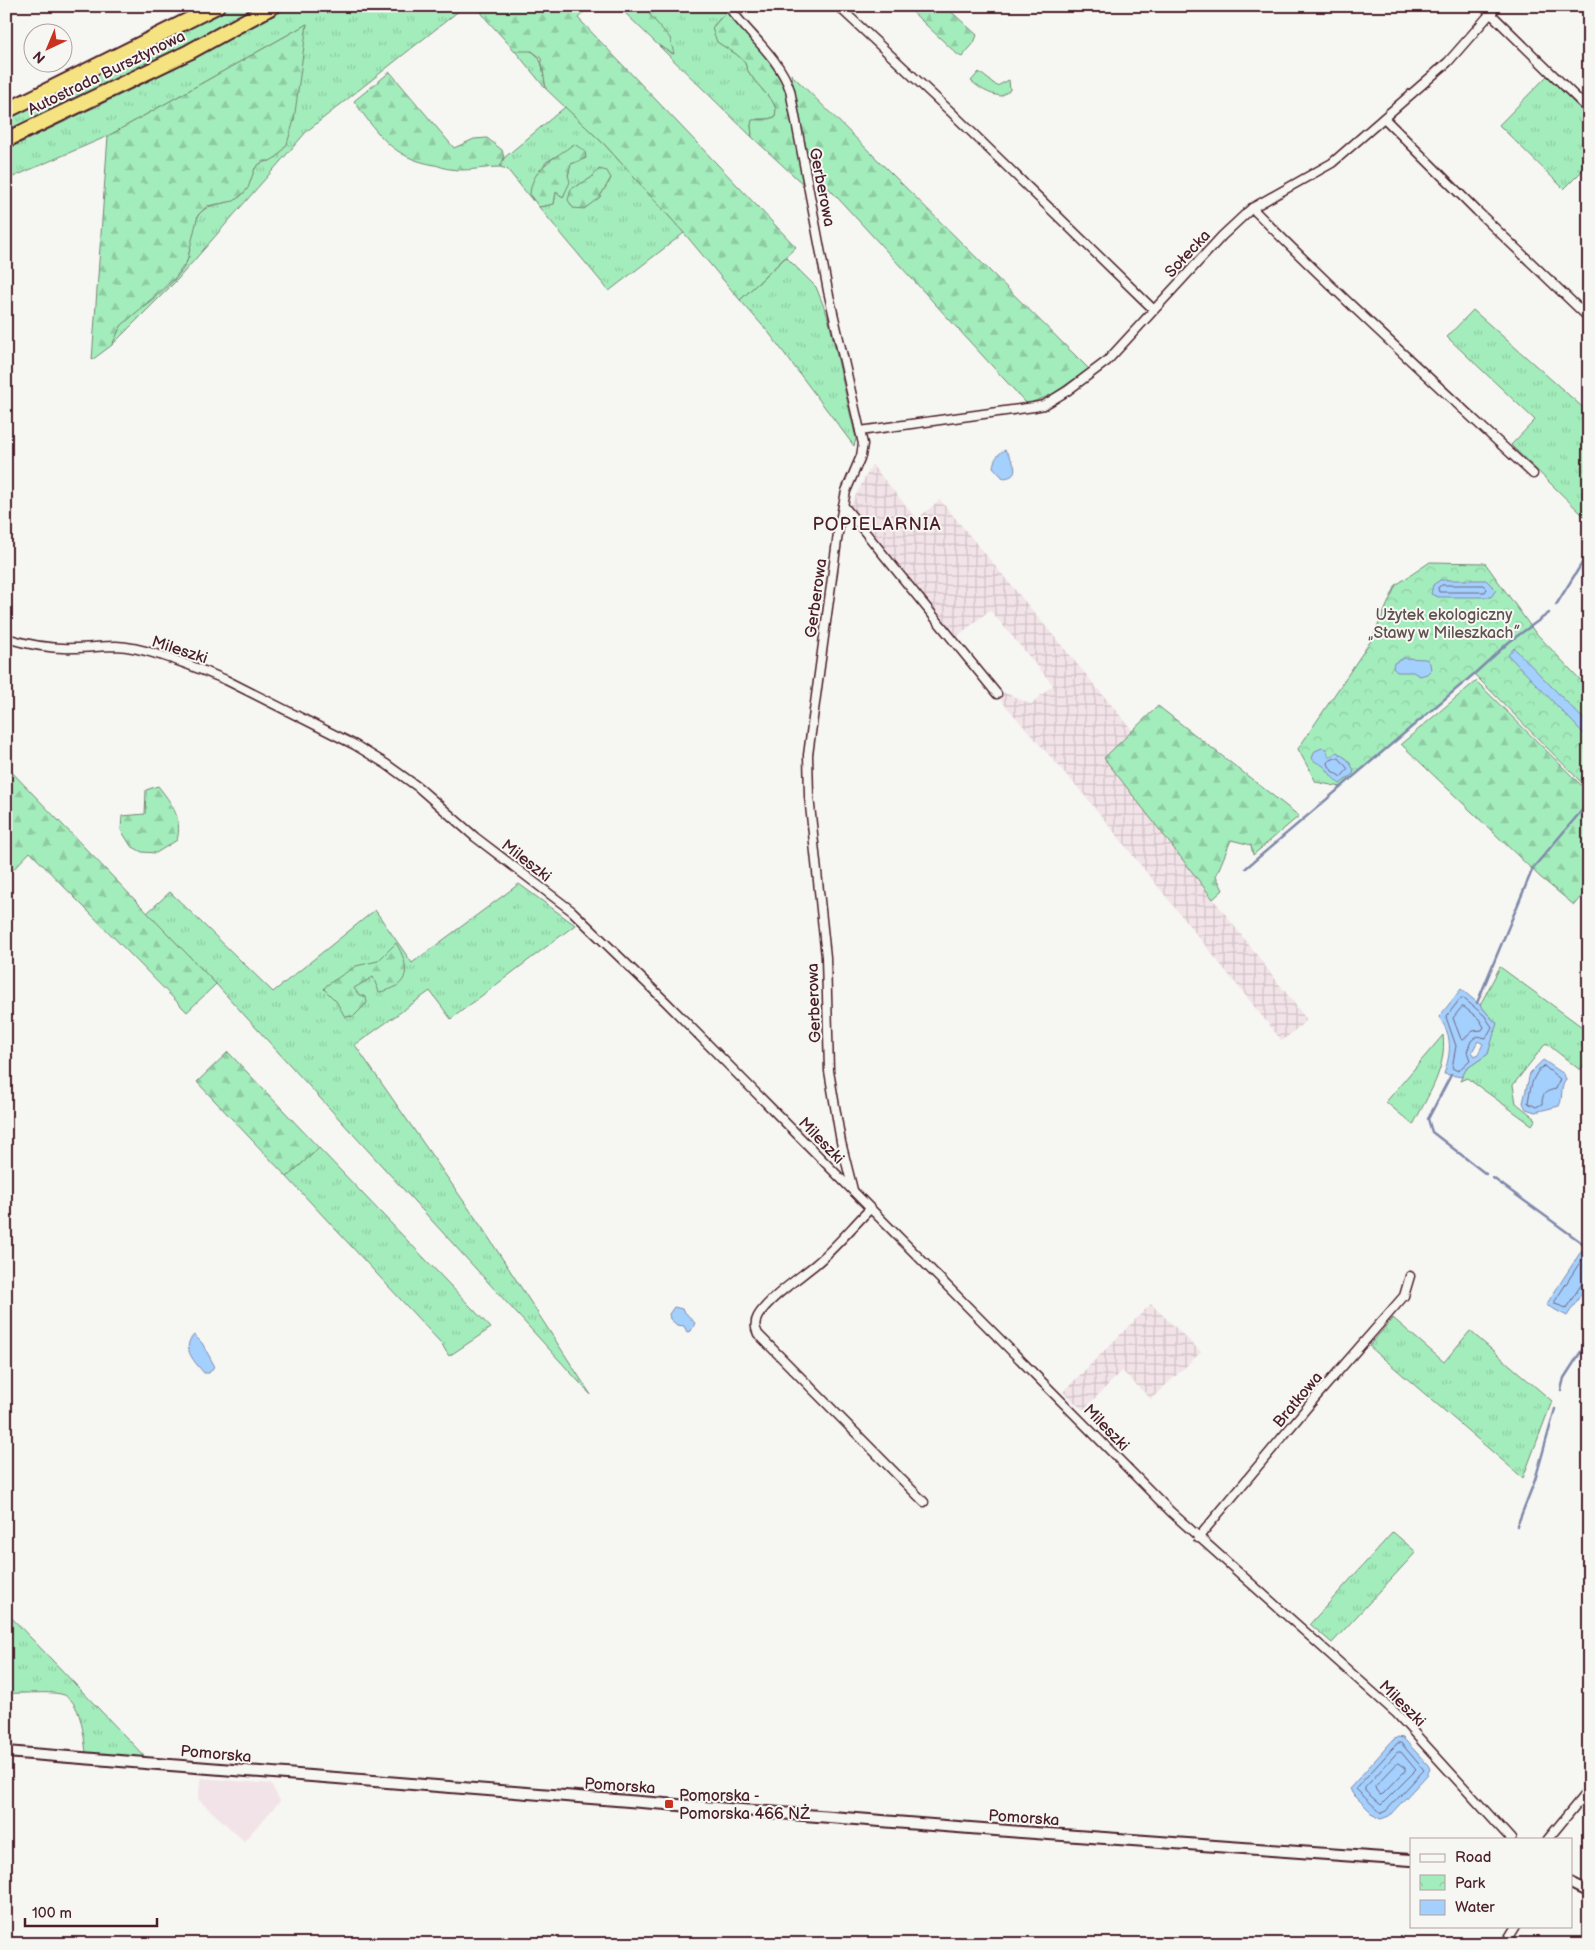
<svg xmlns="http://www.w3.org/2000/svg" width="1595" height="1950" font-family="'Balsamiq Sans',sans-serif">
  <defs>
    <pattern id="industrial-grid" width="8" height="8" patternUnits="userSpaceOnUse" patternTransform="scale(1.25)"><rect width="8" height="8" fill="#f2e3e8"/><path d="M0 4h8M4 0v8" fill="none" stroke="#d1c2c7"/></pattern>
    <pattern id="grass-tufts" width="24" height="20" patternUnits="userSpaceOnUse" patternTransform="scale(1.25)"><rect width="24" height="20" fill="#a3edbc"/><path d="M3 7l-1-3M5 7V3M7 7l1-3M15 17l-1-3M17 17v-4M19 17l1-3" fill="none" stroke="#8ecba2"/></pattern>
    <pattern id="forest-firs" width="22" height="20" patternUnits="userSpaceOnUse" patternTransform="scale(1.25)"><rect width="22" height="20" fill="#a3edbc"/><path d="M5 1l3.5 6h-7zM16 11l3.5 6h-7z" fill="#8ecba2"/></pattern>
    <pattern id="park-crowns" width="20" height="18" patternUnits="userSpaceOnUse" patternTransform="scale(1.25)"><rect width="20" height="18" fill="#a3edbc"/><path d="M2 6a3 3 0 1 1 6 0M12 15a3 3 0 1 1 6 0" fill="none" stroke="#8ecba2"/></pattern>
  </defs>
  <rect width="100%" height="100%" fill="#f6f6f2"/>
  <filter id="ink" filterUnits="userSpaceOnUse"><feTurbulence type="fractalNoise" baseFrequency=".02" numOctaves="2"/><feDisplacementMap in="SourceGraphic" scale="10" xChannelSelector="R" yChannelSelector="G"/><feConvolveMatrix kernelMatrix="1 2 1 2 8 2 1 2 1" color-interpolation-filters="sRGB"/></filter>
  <g filter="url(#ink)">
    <path fill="#f2e3e8" d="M 201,1778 L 271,1784 L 280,1801 L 244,1841 L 198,1799 Z"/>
    <g fill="url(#industrial-grid)">
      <path d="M 872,465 L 917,519 L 940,500 L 1133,731 L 1104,758 L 1307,1020 L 1282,1041 L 1086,797 L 998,697 L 1003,692 L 1031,704 L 1053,685 L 990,610 L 955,638 L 850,506 Z"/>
      <path d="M 1151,1304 L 1201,1352 L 1151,1399 L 1122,1371 L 1083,1410 L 1063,1392 Z"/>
    </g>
    <g fill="url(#grass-tufts)" stroke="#768674" fill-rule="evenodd">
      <path d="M 228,6 L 261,6 L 180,49 L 6,134 L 6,118 L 80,83 Z"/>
      <path d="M 292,6 L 465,6 L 307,131 L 177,280 L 112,345 C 115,339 117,330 122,325 C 140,306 178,285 187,261 C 192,248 190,223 200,213 C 211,201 228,206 241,196 C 255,184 247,163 270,161 L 307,24 L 108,136 L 6,180 L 6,150 L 149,81 Z"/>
      <path d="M 674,6 L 721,6 L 726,12 L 714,25 L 717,42 L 736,54 L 744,61 L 748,71 L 755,81 L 773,102 L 776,109 L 775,117 L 769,119 L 757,119 L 751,125 L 752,137 L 658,45 L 673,54 L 649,13 Z"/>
      <path d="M 524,49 C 544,52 543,72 546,89 L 515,51 Z"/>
      <path d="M 1547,76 L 1589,117 L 1589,164 L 1564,189 L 1499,125 Z"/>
      <path d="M 565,107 L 605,145 L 684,233 L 609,291 L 539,207 L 554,204 L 556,192 L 563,197 L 571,164 L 586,158 L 560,154 L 546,162 L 530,195 L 533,201 L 507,169 L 500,167 L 504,158 ZM 591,178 L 611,178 L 599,198 L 584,183 Z"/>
      <path d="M 786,257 L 816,287 L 828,317 L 856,439 L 854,446 L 769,333 L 740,300 Z"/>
      <path d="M 1473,310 L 1589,413 L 1589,521 L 1511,445 L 1535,420 L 1447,337 Z"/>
      <path d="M 519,884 L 575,925 L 451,1019 L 430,991 L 355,1045 L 483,1229 L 591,1395 L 216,984 L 147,913 L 170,892 L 273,992 L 375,910 L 412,963 Z"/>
      <path d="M 1500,967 L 1589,1032 L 1589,1060 L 1580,1070 L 1546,1043 L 1513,1085 L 1516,1103 L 1536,1119 L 1532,1125 L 1467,1078 L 1460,1081 L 1466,1069 L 1488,1054 L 1492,1037 L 1496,1031 L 1493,1020 L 1480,1005 Z"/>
      <path d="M 1443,1035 C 1447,1069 1428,1095 1413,1125 L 1386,1102 Z"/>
      <path d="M 319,1148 L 491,1328 L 449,1356 L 441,1343 L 287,1177 Z"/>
      <path d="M 1393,1318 L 1444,1362 L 1470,1331 L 1552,1401 L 1523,1478 L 1369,1346 Z"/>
      <path d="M 1393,1532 L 1416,1552 L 1332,1643 L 1310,1624 Z"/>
      <path d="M 6,1612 L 146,1758 L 86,1753 C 84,1737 81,1698 61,1694 C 47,1691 22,1694 6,1693 Z"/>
    </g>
    <g fill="url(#forest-firs)" stroke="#768674">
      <path d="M 481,6 L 590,6 L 578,18 L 796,247 L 740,300 L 684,233 L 605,145 L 546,89 L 541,58 L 532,51 L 515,51 L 486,19 L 479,9 Z"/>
      <path d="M 618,6 L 674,6 L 649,14 L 670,38 L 674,54 L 658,45 Z"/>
      <path d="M 906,6 L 945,6 L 977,35 L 974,43 L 962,57 L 958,55 Z"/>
      <path d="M 726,12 C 749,35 776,60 787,91 L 805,186 L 752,137 L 751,125 L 752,120 L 768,119 L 775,117 L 776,109 L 773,102 L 755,81 L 748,71 L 744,61 L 736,54 L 717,42 L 712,28 Z"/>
      <path d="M 307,24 L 294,120 L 287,144 L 278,156 L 270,161 L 263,161 L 255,168 L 248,188 L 242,195 L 234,201 L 207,206 L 198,215 L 187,261 L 175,278 L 121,326 L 112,345 L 92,360 L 108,136 Z"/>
      <path d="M 390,72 L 454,148 L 474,139 L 487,138 L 502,150 L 504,158 L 500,167 C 484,167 466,172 450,169 C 445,169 440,166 435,165 C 392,158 378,134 354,101 Z"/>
      <path d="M 979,72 L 997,86 L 1009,80 L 1010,90 L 1001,96 C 988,94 981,89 971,81 Z"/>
      <path d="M 791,74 L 1089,369 L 1051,395 L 1027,404 L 812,170 L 804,139 Z"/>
      <path d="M 574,144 L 585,151 L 586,158 L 571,164 L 568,175 L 570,182 L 563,197 L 556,192 L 554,204 L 539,207 L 530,195 C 531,168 555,158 574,144 Z"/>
      <path d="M 599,169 L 607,171 L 611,178 L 599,198 L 584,209 L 573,208 L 568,200 L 571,189 L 591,178 Z"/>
      <path d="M 1476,681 L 1589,793 L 1589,887 L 1574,905 L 1540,877 L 1401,744 Z"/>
      <path d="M 1158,706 L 1299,816 L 1253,855 L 1251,845 L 1231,840 L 1216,876 L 1223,890 L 1213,899 L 1104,758 Z"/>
      <path d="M 6,766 L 216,984 L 187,1012 L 30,852 L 6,877 Z"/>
      <path d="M 158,786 C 171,802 183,819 177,840 L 156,853 L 142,852 L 131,846 L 121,830 L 122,816 L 145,814 L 146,790 Z"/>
      <path d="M 396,943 C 410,966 412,987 379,992 L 373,977 L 354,988 L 358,994 L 366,997 L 367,1003 L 354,1016 L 345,1017 L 336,1001 L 324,989 L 327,985 L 356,966 L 378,961 Z"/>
      <path d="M 228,1052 L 319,1148 L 287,1177 L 197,1082 Z"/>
    </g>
    <path fill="url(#park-crowns)" stroke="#768674" d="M 1430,562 L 1485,563 L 1534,631 L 1589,689 L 1589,790 L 1474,674 L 1341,787 L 1316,782 L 1298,749 L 1372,639 L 1396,585 Z"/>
    <g fill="#a4d0fe" stroke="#8089aa" fill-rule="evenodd">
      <path d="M 1005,450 C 1012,459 1024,477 1003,478 L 993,467 C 994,460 997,454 1005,450 Z"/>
      <path d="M 1440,580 L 1486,580 L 1496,590 L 1491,597 L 1438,597 L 1431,594 L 1433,585 Z"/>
      <path d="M 1514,648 L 1589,725 L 1589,739 L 1508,655 Z"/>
      <path d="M 1404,658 L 1426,659 L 1430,663 L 1431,670 L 1427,674 L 1420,676 L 1413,672 L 1397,672 L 1393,668 L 1394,663 Z"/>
      <path d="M 1322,748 L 1326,749 L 1329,757 L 1337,752 L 1348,760 L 1354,770 L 1353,774 L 1340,784 C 1332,779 1327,768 1322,765 C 1317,762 1315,763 1312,758 L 1315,751 Z"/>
      <path d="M 1461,989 L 1480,1005 L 1493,1020 L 1497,1023 L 1488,1054 L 1466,1069 L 1462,1077 L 1444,1074 C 1451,1053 1453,1036 1439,1017 ZM 1478,1041 L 1483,1044 L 1478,1054 L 1475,1056 L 1472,1052 Z"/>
      <path d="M 1543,1060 L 1564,1074 L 1566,1080 C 1559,1088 1564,1097 1559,1106 L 1535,1112 L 1526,1109 L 1523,1103 L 1530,1073 Z"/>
      <path d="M 1582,1250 L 1589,1255 L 1589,1282 L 1567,1316 L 1546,1305 Z"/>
      <path d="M 674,1307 L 682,1309 L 695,1323 L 691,1331 L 687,1332 L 684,1326 L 677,1325 L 670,1319 L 669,1314 Z"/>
      <path d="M 194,1335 L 202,1343 L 214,1365 L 213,1368 L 209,1373 L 204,1373 C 195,1362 180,1348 194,1335 Z"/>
      <path d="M 1398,1737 L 1403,1738 L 1428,1765 L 1430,1769 L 1427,1775 L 1389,1816 L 1381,1819 L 1376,1817 L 1352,1793 L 1350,1788 L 1393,1740 Z"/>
    </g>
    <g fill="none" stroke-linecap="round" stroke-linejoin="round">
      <g stroke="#6e667f" stroke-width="1">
        <path d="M 1442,585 L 1483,585 L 1487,589 L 1485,592 L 1439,592 L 1438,588 Z"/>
        <path d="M 1336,758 L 1339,758 L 1348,769 L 1341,777 L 1332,771 L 1328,764 L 1329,761 Z"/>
        <path d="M 1463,998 L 1484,1015 L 1492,1027 L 1486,1038 L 1477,1036 L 1471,1041 L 1467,1052 L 1470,1060 L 1458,1071 L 1452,1068 L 1456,1046 L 1446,1017 L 1460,999 Z"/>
        <path d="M 1464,1007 L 1479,1019 L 1484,1027 L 1482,1030 L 1473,1031 L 1463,1040 L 1461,1039 L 1453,1018 L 1461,1008 Z"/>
        <path d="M 1544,1066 L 1560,1079 L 1556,1089 C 1546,1091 1542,1093 1542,1104 L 1536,1107 L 1528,1103 C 1530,1090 1532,1073 1544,1066 Z"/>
        <path d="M 1589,1259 L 1582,1259 L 1555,1301 L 1555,1304 L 1566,1308 L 1583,1282 L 1589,1280"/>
        <path d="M 1398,1743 L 1401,1743 L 1424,1770 L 1386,1811 L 1381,1813 L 1356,1789 Z"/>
        <path d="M 1398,1752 L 1401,1752 L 1416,1770 L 1381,1805 L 1365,1791 L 1365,1788 Z"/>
        <path d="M 1398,1763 L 1405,1768 L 1405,1771 L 1383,1794 L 1380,1795 L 1376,1790 L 1375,1787 Z"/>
      </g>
      <g stroke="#8089aa" stroke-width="2.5">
        <path d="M 1556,605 L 1589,552"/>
        <path d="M 1246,868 L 1474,674 L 1509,642 L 1549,613"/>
        <path d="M 1477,1003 L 1533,868 L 1589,802"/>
        <path d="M 1451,1075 L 1428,1119 L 1432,1132 L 1486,1174"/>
        <path d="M 1493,1178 L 1589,1248"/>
        <path d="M 1561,1390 L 1564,1378 L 1589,1339"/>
        <path d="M 1517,1526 L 1535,1480 L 1555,1409"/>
      </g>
      <defs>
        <g id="minor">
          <path d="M 728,6 C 748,34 779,57 790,90 L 828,291 L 863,444 L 861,456 L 846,491 L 839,526 L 808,755 L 809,796 L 826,957 L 829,1071 L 841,1142 L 853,1190"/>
          <path d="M 838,6 L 951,112 L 1153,309"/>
          <path d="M 1483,6 L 1589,110"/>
          <path d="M 1384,118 L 1477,211 L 1589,318"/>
          <path d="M 1252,208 C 1343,300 1438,386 1533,474"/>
          <path d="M 860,431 L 1034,407 L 1044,405 L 1067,391 L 1107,361 L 1222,236 L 1252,208 L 1332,163 L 1448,62 L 1497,6"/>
          <path d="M 843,505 L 997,694"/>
          <path d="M 6,638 C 29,645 51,649 74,648 C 88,648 102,646 116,646 C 145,647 198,668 226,680 L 355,745 L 386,764 L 418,787 L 475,837 L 572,911 L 666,1002 L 1171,1512 L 1397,1714 L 1511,1839"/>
          <path d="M 870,1209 C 852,1227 835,1248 816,1264 C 799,1278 769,1298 758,1316 C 754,1323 755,1328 758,1334 L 924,1502"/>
          <path d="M 1198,1538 L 1315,1398 L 1404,1296 L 1410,1276"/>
          <path d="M 1548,1839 L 1589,1789"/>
          <path d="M 1505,1944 L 1516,1926"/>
        </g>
        <g id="tertiary">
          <path d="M 6,1752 L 1021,1832 L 1411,1860"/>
          <path d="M 1571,1883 L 1589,1892"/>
        </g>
        <g id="motorway">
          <path d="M 6,111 L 217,6"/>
          <path d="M 6,140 L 189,52 L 273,6"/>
        </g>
      </defs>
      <use href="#minor" stroke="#4a1f2b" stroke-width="11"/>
      <use href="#tertiary" stroke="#4a1f2b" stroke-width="14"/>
      <use href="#motorway" stroke="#4a1f2b" stroke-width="18"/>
      <use href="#minor" stroke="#f6f6f2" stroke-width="8"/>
      <use href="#tertiary" stroke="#f6f6f2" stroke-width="10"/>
      <use href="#motorway" stroke="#f5e382" stroke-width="14"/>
    </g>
  </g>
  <rect fill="#c8321e" stroke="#f6f6f2" stroke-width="2" x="664" y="1799" width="10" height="10" rx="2.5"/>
  <g text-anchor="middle" stroke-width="4" stroke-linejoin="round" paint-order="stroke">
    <g font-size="16" fill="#4a1f2b" stroke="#f6f6f2">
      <text transform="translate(106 72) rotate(-26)" y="6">Autostrada Bursztynowa</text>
      <text transform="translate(823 187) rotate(79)" y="6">Gerberowa</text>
      <text transform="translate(1187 253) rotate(-47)" y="6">Sołecka</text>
      <text transform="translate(815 598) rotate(-82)" y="6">Gerberowa</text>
      <text transform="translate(180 649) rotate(18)" y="6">Mileszki</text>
      <text transform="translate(527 860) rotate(38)" y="6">Mileszki</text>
      <text transform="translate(813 1003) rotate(-92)" y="6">Gerberowa</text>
      <text transform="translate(822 1140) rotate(46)" y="6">Mileszki</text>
      <text transform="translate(1297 1399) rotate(-50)" y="6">Bratkowa</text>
      <text transform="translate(1107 1427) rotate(46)" y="6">Mileszki</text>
      <text transform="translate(1403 1703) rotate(45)" y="6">Mileszki</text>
      <text transform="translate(216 1753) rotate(5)" y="6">Pomorska</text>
      <text transform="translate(620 1785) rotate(4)" y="6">Pomorska</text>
      <text transform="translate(1024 1817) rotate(4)" y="6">Pomorska</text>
    </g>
    <g font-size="16" fill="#60524f" stroke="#f6f6f2">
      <text x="1444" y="620">Użytek ekologiczny<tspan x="1444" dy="18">„Stawy w Mileszkach”</tspan></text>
    </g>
    <g font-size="16" fill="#4a1f2b" stroke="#f6f6f2" text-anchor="start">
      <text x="679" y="1801">Pomorska -<tspan x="679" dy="18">Pomorska 466 NŻ</tspan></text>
    </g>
    <g font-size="18" letter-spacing="1" fill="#4a1f2b" stroke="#f6f6f2">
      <text x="877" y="530">POPIELARNIA</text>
    </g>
  </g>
  <rect width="1595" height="1950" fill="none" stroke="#f6f6f2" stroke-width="25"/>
  <rect x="12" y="12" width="1570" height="1925" fill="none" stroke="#4a1f2b" stroke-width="2" filter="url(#ink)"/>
  <rect x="1410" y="1838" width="162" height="90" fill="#f6f6f2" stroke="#b1a0a2"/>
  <rect x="1420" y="1854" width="25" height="8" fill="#f6f6f2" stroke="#b1a0a2"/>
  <text x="1455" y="1862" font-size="15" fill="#4a1f2b">Road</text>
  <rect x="1420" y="1875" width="25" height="15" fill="url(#park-crowns)" stroke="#b1a0a2"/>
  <text x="1455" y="1888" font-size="15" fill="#4a1f2b">Park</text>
  <rect x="1420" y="1900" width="25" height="15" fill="#a4d0fe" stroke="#b1a0a2"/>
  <text x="1455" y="1912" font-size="15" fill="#4a1f2b">Water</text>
  <g transform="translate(48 48) rotate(224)"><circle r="24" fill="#f6f6f2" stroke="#b1a0a2"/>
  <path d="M0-4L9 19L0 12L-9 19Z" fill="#c8321e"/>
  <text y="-8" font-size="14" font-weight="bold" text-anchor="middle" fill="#4a1f2b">N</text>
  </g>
  <path d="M25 1918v8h132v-8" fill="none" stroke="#4a1f2b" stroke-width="2.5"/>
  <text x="32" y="1918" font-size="15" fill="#4a1f2b" stroke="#f6f6f2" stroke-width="4" paint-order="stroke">100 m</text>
</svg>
